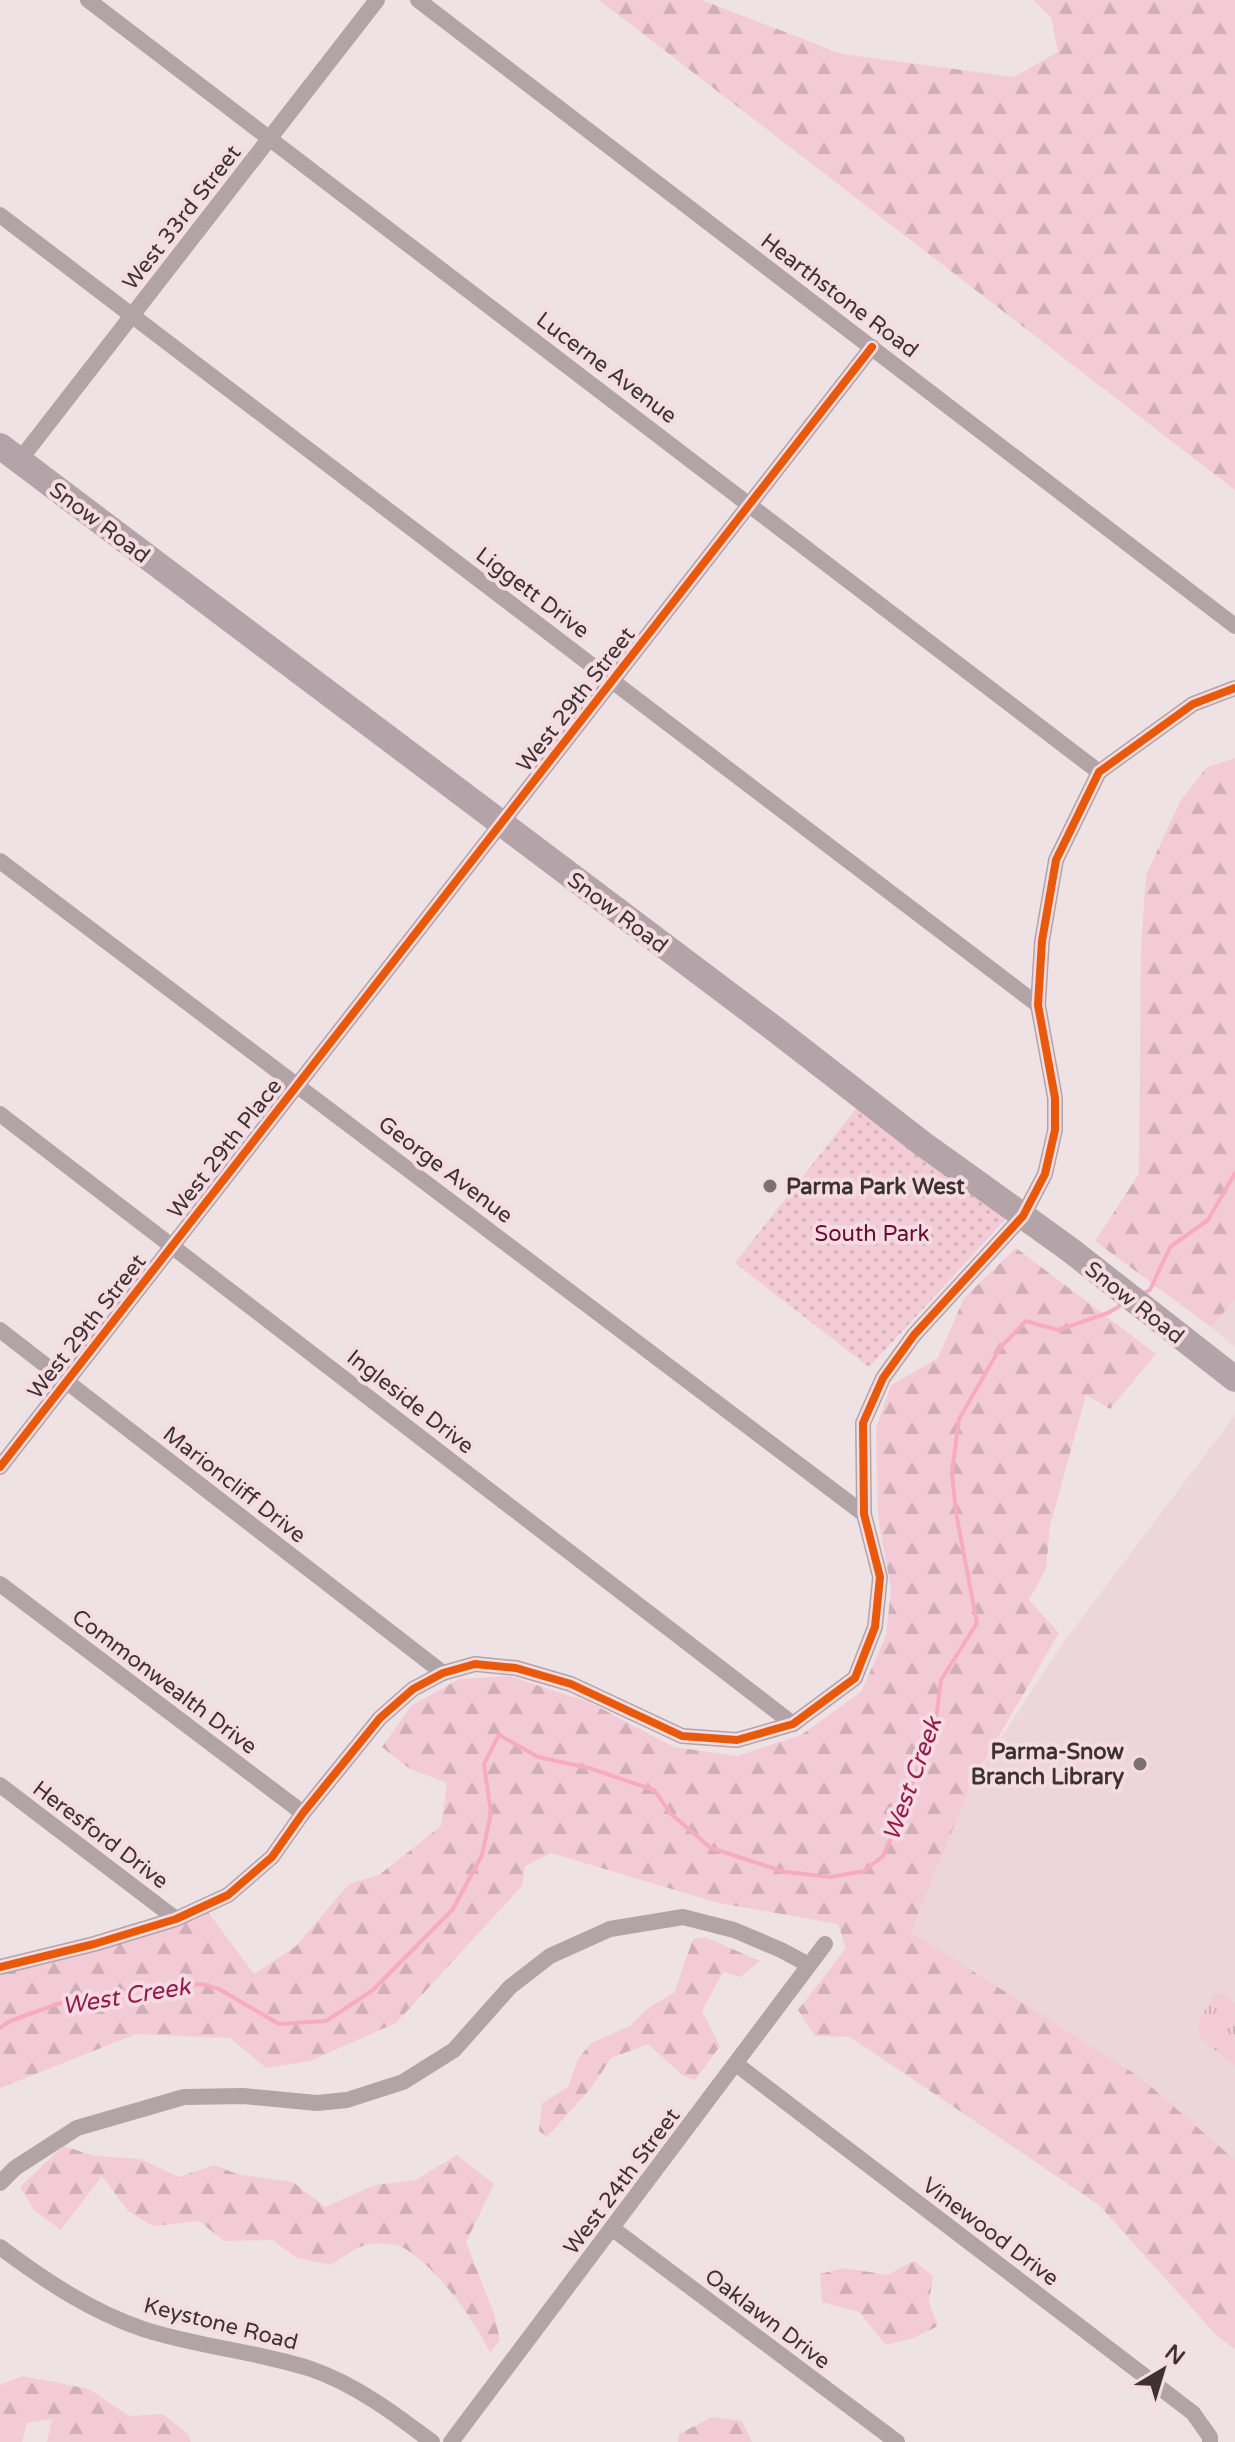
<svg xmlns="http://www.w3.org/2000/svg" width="1235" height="2442" font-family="'Varela Round',sans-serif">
  <defs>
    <pattern id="grass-tufts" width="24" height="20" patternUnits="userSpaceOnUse" patternTransform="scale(2)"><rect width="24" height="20" fill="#f3cbd6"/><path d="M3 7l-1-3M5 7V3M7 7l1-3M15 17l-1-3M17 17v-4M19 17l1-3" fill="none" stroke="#d1afb8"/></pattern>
    <pattern id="forest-firs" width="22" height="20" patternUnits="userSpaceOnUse" patternTransform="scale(2)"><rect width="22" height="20" fill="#f3cbd6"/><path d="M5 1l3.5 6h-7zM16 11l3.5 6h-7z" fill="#d1afb8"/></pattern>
    <pattern id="park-dots" width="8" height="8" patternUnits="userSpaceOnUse" patternTransform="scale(2)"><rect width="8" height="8" fill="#f3cbd6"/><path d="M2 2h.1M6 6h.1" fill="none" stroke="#d1afb8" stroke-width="1.8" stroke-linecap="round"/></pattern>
  </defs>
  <rect width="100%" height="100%" fill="#efe2e5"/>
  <g fill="#edd6db">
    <path d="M 1235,1260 L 1235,1347 L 1199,1317 Z"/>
    <path d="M 1235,1415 L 1235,2172 L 911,1932 L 972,1782 L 1063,1643 Z"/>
  </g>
  <path fill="url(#grass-tufts)" d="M 1215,1994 L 1222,1994 L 1235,2004 L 1235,2065 C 1198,2036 1185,2038 1215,1994 Z"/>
  <g fill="url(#forest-firs)">
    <path d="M 599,0 L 702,0 L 842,54 L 1014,77 L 1058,52 L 1051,17 L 1033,0 L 1235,0 L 1235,490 Z"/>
    <path d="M 1235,758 L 1235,1299 L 1211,1327 L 1095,1241 L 1139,1174 L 1141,947 L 1146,875 L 1181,800 L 1207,767 Z"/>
    <path d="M 1016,1248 L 1156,1354 L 1110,1409 L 1086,1395 L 1050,1526 L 1046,1569 L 1029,1600 L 1059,1633 L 972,1782 L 911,1932 L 1141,2078 L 1235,2160 L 1235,2349 L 1217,2336 L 1099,2205 L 850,2037 L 815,2036 L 798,2010 L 846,1948 L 838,1924 L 719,1903 L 551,1853 L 525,1866 L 522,1886 L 396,2023 L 310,2061 L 266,2068 L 230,2038 L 136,2034 L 0,2088 L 0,1974 L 208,1912 L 254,1974 L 295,1947 L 349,1884 L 379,1875 L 441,1826 L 447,1783 L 410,1769 L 382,1747 L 411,1706 L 459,1679 L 509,1676 L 589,1702 L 674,1747 L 737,1756 L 801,1735 L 861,1692 L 886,1636 L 891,1589 L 878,1517 L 876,1428 L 891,1385 L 938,1358 L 964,1298 Z"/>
    <path d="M 705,1937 L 760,1961 L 740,1977 L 723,1972 L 702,2011 L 720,2046 L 695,2080 L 682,2075 L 648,2044 L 611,2058 L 592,2087 L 547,2137 L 539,2131 L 542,2103 L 568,2087 L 578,2059 L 591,2043 L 630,2026 L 648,2008 L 674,1993 L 693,1939 Z"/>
    <path d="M 63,2146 L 95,2156 L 141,2159 L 179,2177 L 214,2165 L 237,2174 L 293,2182 L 325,2207 L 375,2185 L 416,2180 L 457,2155 L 494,2184 L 466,2242 L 494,2314 L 500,2340 L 490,2353 C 476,2321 432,2261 400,2246 C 393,2243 377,2243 369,2244 C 357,2246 342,2258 331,2265 L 297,2258 L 272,2240 L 224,2241 L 199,2221 L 153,2226 L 128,2211 L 102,2176 L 61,2230 L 34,2210 L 20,2187 Z"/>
    <path d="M 914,2261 L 933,2276 L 929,2302 L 938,2326 L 913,2338 L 886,2345 L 859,2312 L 822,2302 L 820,2274 L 844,2268 L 887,2275 Z"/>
    <path d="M 23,2376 L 89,2389 L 129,2416 L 163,2414 L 189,2435 L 191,2442 L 47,2442 L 52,2419 L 27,2423 L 22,2442 L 0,2442 L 0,2385 Z"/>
    <path d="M 712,2417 L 742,2421 L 752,2442 L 678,2442 L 679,2434 Z"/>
  </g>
  <path fill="url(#park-dots)" d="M 859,1105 L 1007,1218 L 869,1367 L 735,1263 Z"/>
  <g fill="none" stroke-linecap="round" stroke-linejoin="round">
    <g stroke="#f7abc1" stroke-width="4">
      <path d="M 1142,1294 L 1150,1290 L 1170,1247 L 1208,1220 L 1235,1173"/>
      <path d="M 0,2028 L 10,2021 L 66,2001 L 128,1990 L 201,1984 L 219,1989 L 279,2024 L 326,2021 L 373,1990 L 453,1909 L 482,1855 L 491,1813 L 484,1764 L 499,1735 L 538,1757 L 589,1768 L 654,1790 L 671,1814 L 711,1848 L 785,1872 L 831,1877 L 864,1871 L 883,1856 L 900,1818 L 936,1719 L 941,1680 L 977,1623 L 956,1513 L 952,1472 L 959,1419 L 1000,1348 L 1026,1321 L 1058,1330 L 1108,1313 L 1123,1304"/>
    </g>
    <g stroke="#b2a3a6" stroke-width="16">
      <path d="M 88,0 L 1099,772"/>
      <path d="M 418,0 L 1235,626"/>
      <path d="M 0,215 L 1038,1005"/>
      <path d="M 19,461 L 377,0"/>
      <path d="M 0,861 L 864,1514"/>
      <path d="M 0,1114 L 793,1724"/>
      <path d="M 0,1330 L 443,1673"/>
      <path d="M 0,1467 L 872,347"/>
      <path d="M 0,1584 L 303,1813"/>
      <path d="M 0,1785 L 176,1919"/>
      <path d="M 0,1967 L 94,1944 L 176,1919 L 228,1895 L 272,1857 L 303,1813 L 380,1718 L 413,1689 L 443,1673 L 475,1664 L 516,1668 L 571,1684 L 682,1736 L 737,1740 L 793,1724 L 855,1678 L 875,1627 L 880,1577 L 864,1514 L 863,1423 L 883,1378 L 914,1335 L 1023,1216 L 1045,1174 L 1055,1130 L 1055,1098 L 1038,1005 L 1042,941 L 1056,860 L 1099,772 L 1193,704 L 1235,688"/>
      <path d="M 736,2064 L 1193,2413 L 1210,2437 L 1210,2442"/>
      <path d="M 0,2183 L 15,2168 L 77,2128 L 184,2097 L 243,2096 L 317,2103 L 347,2100 L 403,2082 L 454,2050 L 510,1987 L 550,1956 L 610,1929 L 683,1917 L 734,1930 L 781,1950 L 809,1965"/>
      <path d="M 613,2229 L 897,2442"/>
      <path d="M 0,2247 C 44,2280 90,2311 143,2329 C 198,2347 256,2351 311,2369 C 355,2384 395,2414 432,2442"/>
      <path d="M 451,2442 L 825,1944"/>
    </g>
    <path stroke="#b4a4a9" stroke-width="26" d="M 0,446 L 776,1030 L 923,1144 L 1069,1249 L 1235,1379"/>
    <defs>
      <g id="cycleway">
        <path d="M 0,1467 L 872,347"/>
        <path d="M 0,1967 L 94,1944 L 176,1919 L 228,1895 L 272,1857 L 303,1813 L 380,1718 L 413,1689 L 443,1673 L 475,1664 L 516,1668 L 571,1684 L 682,1736 L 737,1740 L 793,1724 L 855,1678 L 875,1627 L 880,1577 L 864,1514 L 863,1423 L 883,1378 L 914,1335 L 1023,1216 L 1045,1174 L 1055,1130 L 1055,1098 L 1038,1005 L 1042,941 L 1056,860 L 1099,772 L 1193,704 L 1235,688"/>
      </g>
    </defs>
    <use href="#cycleway" stroke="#f5dce2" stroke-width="13"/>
    <use href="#cycleway" stroke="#e8590c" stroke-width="8"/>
  </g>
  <g fill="#7b7072" stroke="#f5dce2" stroke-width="3">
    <circle cx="770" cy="1186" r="8"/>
    <circle cx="1140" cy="1764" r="8"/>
  </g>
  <g text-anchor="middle" stroke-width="8" stroke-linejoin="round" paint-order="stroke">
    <g font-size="22" fill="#3c3234" stroke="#f5dce2">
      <text transform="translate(181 217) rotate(-52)" y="8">West 33rd Street</text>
      <text transform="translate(840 295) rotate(37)" y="8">Hearthstone Road</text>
      <text transform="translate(607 367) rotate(37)" y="8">Lucerne Avenue</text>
      <text transform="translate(100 522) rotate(37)" y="8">Snow Road</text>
      <text transform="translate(533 592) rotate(37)" y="8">Liggett Drive</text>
      <text transform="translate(575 699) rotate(-52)" y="8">West 29th Street</text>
      <text transform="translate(618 912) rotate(37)" y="8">Snow Road</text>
      <text transform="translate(224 1148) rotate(-52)" y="8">West 29th Place</text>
      <text transform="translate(446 1169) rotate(37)" y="8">George Avenue</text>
      <text transform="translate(1135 1302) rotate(38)" y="8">Snow Road</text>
      <text transform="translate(86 1326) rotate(-52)" y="8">West 29th Street</text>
      <text transform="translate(411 1401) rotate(38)" y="8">Ingleside Drive</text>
      <text transform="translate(235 1484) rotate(38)" y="8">Marioncliff Drive</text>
      <text transform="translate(165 1681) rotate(37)" y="8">Commonwealth Drive</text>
      <text transform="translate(101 1834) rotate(37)" y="8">Heresford Drive</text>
      <text transform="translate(621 2181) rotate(-53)" y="8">West 24th Street</text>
      <text transform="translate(991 2231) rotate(37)" y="8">Vinewood Drive</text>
      <text transform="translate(768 2318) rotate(37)" y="8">Oaklawn Drive</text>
      <text transform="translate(221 2323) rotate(14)" y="8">Keystone Road</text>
    </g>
    <g font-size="22" font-weight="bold" fill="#3c3234" stroke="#f5dce2" text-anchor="start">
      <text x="786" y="1194">Parma Park West</text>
      <text x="1124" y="1759" text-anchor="end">Parma-Snow<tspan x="1124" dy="25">Branch Library</tspan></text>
    </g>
    <g font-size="22" fill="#670932" stroke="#f5dce2">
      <text x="872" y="1241">South Park</text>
    </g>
    <g font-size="24" font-style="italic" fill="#941b4d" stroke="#f5dce2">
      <text transform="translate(912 1779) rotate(-70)" y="8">West Creek</text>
      <text transform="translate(126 1996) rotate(-9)" y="8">West Creek</text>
    </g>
  </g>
  <g transform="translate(1163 2370) rotate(38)" stroke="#f5dce2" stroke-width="6" paint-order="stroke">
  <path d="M0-6L14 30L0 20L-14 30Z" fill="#3c3234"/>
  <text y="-12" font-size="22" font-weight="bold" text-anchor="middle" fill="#3c3234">N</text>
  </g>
</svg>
